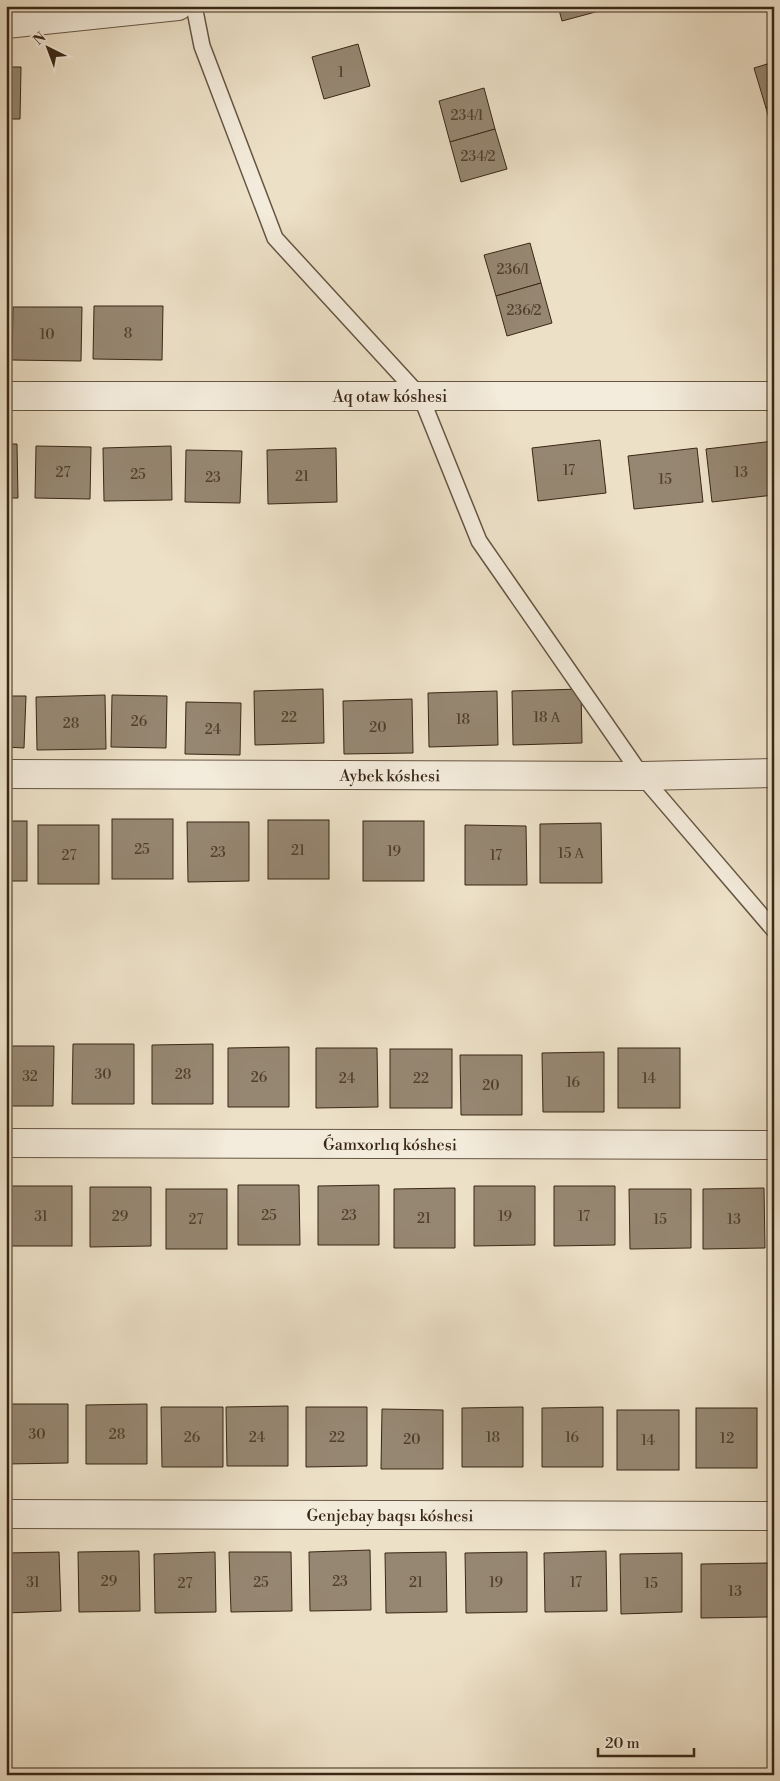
<svg xmlns="http://www.w3.org/2000/svg" width="780" height="1781" font-family="'Libre Bodoni',serif">
  <rect width="100%" height="100%" fill="#ece0c7"/>
  <filter id="stains"><feTurbulence type="fractalNoise" baseFrequency=".004" numOctaves="4"/><feColorMatrix values="0 0 0 0 .2 0 0 0 0 .09 0 0 0 0 .02 0 0 0 .5 -.17"/></filter>
  <radialGradient id="worn" r=".72"><stop offset=".6" stop-color="#630" stop-opacity="0"/><stop offset="1" stop-color="#630" stop-opacity=".3"/></radialGradient>
  <g fill="#968772" stroke="#392715">
    <path d="M 558,6 L 602,6 L 603,10 L 562,21 Z"/>
    <path d="M 358,44 L 370,86 L 324,99 L 312,57 Z"/>
    <path d="M 774,62 L 774,106 L 766,108 L 754,68 Z"/>
    <path d="M 6,67 L 21,67 L 20,119 L 6,119 Z"/>
    <path d="M 484,88 L 495,129 L 450,142 L 439,101 Z"/>
    <path d="M 774,106 L 774,137 L 766,108 Z"/>
    <path d="M 495,129 L 507,169 L 461,182 L 450,142 Z"/>
    <path d="M 530,243 L 541,283 L 496,296 L 484,255 Z"/>
    <path d="M 541,283 L 552,323 L 507,336 L 496,296 Z"/>
    <path d="M 94,306 L 163,306 L 162,360 L 93,359 Z"/>
    <path d="M 13,307 L 82,307 L 81,361 L 12,360 Z"/>
    <path d="M 600,440 L 606,493 L 538,501 L 532,448 Z"/>
    <path d="M 774,441 L 774,495 L 712,502 L 706,449 Z"/>
    <path d="M 6,444 L 17,444 L 18,498 L 6,498 Z"/>
    <path d="M 36,446 L 91,447 L 90,499 L 35,498 Z"/>
    <path d="M 171,446 L 172,500 L 104,501 L 103,448 Z"/>
    <path d="M 336,448 L 337,502 L 268,504 L 267,450 Z"/>
    <path d="M 697,448 L 703,502 L 634,509 L 628,456 Z"/>
    <path d="M 186,450 L 242,451 L 240,503 L 185,502 Z"/>
    <path d="M 323,689 L 324,743 L 255,745 L 254,691 Z"/>
    <path d="M 581,689 L 582,743 L 513,745 L 512,691 Z"/>
    <path d="M 497,691 L 498,745 L 429,747 L 428,693 Z"/>
    <path d="M 105,695 L 106,749 L 37,750 L 36,697 Z"/>
    <path d="M 112,695 L 167,696 L 166,748 L 111,747 Z"/>
    <path d="M 6,696 L 26,696 L 24,748 L 6,747 Z"/>
    <path d="M 412,699 L 413,753 L 344,754 L 343,701 Z"/>
    <path d="M 186,702 L 241,703 L 240,755 L 185,754 Z"/>
    <rect x="112" y="819" width="61" height="60"/>
    <rect x="268" y="820" width="61" height="59"/>
    <rect x="6" y="821" width="21" height="60"/>
    <rect x="363" y="821" width="61" height="60"/>
    <path d="M 187,822 L 249,822 L 249,881 L 188,882 Z"/>
    <path d="M 601,823 L 602,883 L 540,883 L 540,824 Z"/>
    <rect x="38" y="825" width="61" height="59"/>
    <path d="M 465,825 L 526,826 L 527,885 L 465,885 Z"/>
    <path d="M 73,1044 L 134,1044 L 134,1104 L 72,1104 Z"/>
    <path d="M 213,1044 L 213,1104 L 152,1104 L 152,1045 Z"/>
    <path d="M 6,1046 L 54,1046 L 53,1106 L 6,1106 Z"/>
    <path d="M 289,1047 L 289,1107 L 228,1107 L 228,1048 Z"/>
    <path d="M 316,1048 L 377,1048 L 378,1107 L 316,1108 Z"/>
    <rect x="618" y="1048" width="62" height="60"/>
    <rect x="390" y="1049" width="62" height="59"/>
    <path d="M 604,1052 L 604,1112 L 543,1112 L 542,1053 Z"/>
    <path d="M 460,1055 L 522,1055 L 522,1115 L 461,1115 Z"/>
    <path d="M 238,1185 L 299,1185 L 300,1245 L 238,1245 Z"/>
    <path d="M 379,1185 L 379,1245 L 318,1245 L 318,1186 Z"/>
    <rect x="10" y="1186" width="62" height="60"/>
    <path d="M 474,1186 L 535,1186 L 535,1245 L 474,1246 Z"/>
    <path d="M 554,1186 L 615,1186 L 615,1245 L 554,1246 Z"/>
    <path d="M 90,1187 L 151,1187 L 151,1246 L 90,1247 Z"/>
    <path d="M 455,1188 L 455,1248 L 394,1248 L 394,1189 Z"/>
    <path d="M 764,1188 L 765,1248 L 703,1249 L 703,1189 Z"/>
    <rect x="166" y="1189" width="61" height="60"/>
    <path d="M 629,1189 L 691,1189 L 691,1248 L 630,1249 Z"/>
    <path d="M 6,1404 L 68,1404 L 68,1463 L 6,1464 Z"/>
    <path d="M 147,1404 L 147,1464 L 86,1464 L 86,1405 Z"/>
    <path d="M 288,1406 L 288,1466 L 227,1466 L 226,1407 Z"/>
    <path d="M 161,1407 L 223,1407 L 223,1467 L 162,1467 Z"/>
    <path d="M 306,1407 L 367,1407 L 367,1466 L 306,1467 Z"/>
    <path d="M 523,1407 L 523,1467 L 462,1467 L 462,1408 Z"/>
    <path d="M 603,1407 L 603,1467 L 542,1467 L 542,1408 Z"/>
    <rect x="696" y="1408" width="61" height="60"/>
    <path d="M 382,1409 L 443,1410 L 443,1469 L 381,1469 Z"/>
    <rect x="617" y="1410" width="62" height="60"/>
    <path d="M 370,1550 L 371,1610 L 310,1611 L 309,1552 Z"/>
    <path d="M 139,1551 L 140,1611 L 79,1612 L 78,1552 Z"/>
    <path d="M 606,1551 L 607,1611 L 545,1612 L 544,1553 Z"/>
    <path d="M 59,1552 L 61,1611 L 6,1613 L 6,1553 Z"/>
    <path d="M 215,1552 L 216,1612 L 155,1613 L 154,1554 Z"/>
    <path d="M 229,1552 L 291,1552 L 292,1611 L 231,1612 Z"/>
    <path d="M 446,1552 L 447,1612 L 386,1613 L 385,1553 Z"/>
    <path d="M 527,1552 L 527,1612 L 466,1613 L 465,1553 Z"/>
    <path d="M 682,1553 L 682,1612 L 621,1614 L 620,1554 Z"/>
    <path d="M 770,1563 L 770,1617 L 701,1618 L 701,1564 Z"/>
    <path d="M 129,1771 L 129,1775 L 68,1775 L 68,1772 Z"/>
    <path d="M 589,1771 L 589,1775 L 527,1775 L 527,1772 Z"/>
    <path d="M 49,1772 L 50,1775 L 6,1775 L 6,1773 Z"/>
    <path d="M 280,1772 L 280,1775 L 218,1775 L 218,1773 Z"/>
    <path d="M 298,1772 L 359,1772 L 360,1775 L 298,1775 Z"/>
    <path d="M 509,1772 L 509,1775 L 448,1775 L 448,1773 Z"/>
    <path d="M 664,1772 L 665,1775 L 603,1775 L 603,1773 Z"/>
    <path d="M 205,1773 L 205,1775 L 143,1775 L 143,1774 Z"/>
    <path d="M 435,1773 L 435,1775 L 374,1775 L 374,1774 Z"/>
  </g>
  <g fill="none" stroke-linecap="round" stroke-linejoin="round">
    <defs>
      <path id="lane" d="M 194,6 L 202,46 L 275,238 L 421,397 L 479,541 L 642,776 L 774,930"/>
      <g id="street">
        <path d="M 6,24 L 178,6"/>
        <path id="s1" d="M 6,396 L 774,396"/>
        <path id="s2" d="M 6,774 L 642,776 L 774,773"/>
        <path id="s3" d="M 6,1143 L 774,1145"/>
        <path id="s4" d="M 6,1514 L 774,1516"/>
      </g>
    </defs>
    <use href="#lane" stroke="#665542" stroke-width="18"/>
    <use href="#street" stroke="#665542" stroke-width="30"/>
    <use href="#lane" stroke="#f3ebdb" stroke-width="15"/>
    <use href="#street" stroke="#f3ebdb" stroke-width="28"/>
  </g>
  <g text-anchor="middle" stroke-width="4" stroke-linejoin="round" paint-order="stroke">
    <g font-size="14" fill="#503f2c">
      <text x="341" y="77">1</text>
      <text x="467" y="120">234/1</text>
      <text x="478" y="161">234/2</text>
      <text x="513" y="274">236/1</text>
      <text x="524" y="315">236/2</text>
      <text x="128" y="338">8</text>
      <text x="47" y="339">10</text>
      <text x="569" y="475">17</text>
      <text x="63" y="477">27</text>
      <text x="741" y="477">13</text>
      <text x="138" y="479">25</text>
      <text x="302" y="481">21</text>
      <text x="213" y="482">23</text>
      <text x="665" y="484">15</text>
      <text x="289" y="722">22</text>
      <text x="547" y="722">18 А</text>
      <text x="463" y="724">18</text>
      <text x="139" y="726">26</text>
      <text x="71" y="728">28</text>
      <text x="378" y="732">20</text>
      <text x="213" y="734">24</text>
      <text x="142" y="854">25</text>
      <text x="298" y="855">21</text>
      <text x="394" y="856">19</text>
      <text x="218" y="857">23</text>
      <text x="571" y="858">15 А</text>
      <text x="69" y="860">27</text>
      <text x="496" y="860">17</text>
      <text x="103" y="1079">30</text>
      <text x="183" y="1079">28</text>
      <text x="30" y="1081">32</text>
      <text x="259" y="1082">26</text>
      <text x="347" y="1083">24</text>
      <text x="421" y="1083">22</text>
      <text x="649" y="1083">14</text>
      <text x="573" y="1087">16</text>
      <text x="491" y="1090">20</text>
      <text x="269" y="1220">25</text>
      <text x="349" y="1220">23</text>
      <text x="41" y="1221">31</text>
      <text x="120" y="1221">29</text>
      <text x="505" y="1221">19</text>
      <text x="584" y="1221">17</text>
      <text x="424" y="1223">21</text>
      <text x="196" y="1224">27</text>
      <text x="660" y="1224">15</text>
      <text x="734" y="1224">13</text>
      <text x="37" y="1439">30</text>
      <text x="117" y="1439">28</text>
      <text x="192" y="1442">26</text>
      <text x="257" y="1442">24</text>
      <text x="337" y="1442">22</text>
      <text x="493" y="1442">18</text>
      <text x="572" y="1442">16</text>
      <text x="727" y="1443">12</text>
      <text x="412" y="1444">20</text>
      <text x="648" y="1445">14</text>
      <text x="109" y="1586">29</text>
      <text x="340" y="1586">23</text>
      <text x="33" y="1587">31</text>
      <text x="261" y="1587">25</text>
      <text x="416" y="1587">21</text>
      <text x="496" y="1587">19</text>
      <text x="576" y="1587">17</text>
      <text x="185" y="1588">27</text>
      <text x="651" y="1588">15</text>
      <text x="735" y="1596">13</text>
    </g>
    <g font-size="16" fill="#392715" stroke="#f3ebdb">
      <text dy="6" stroke="none"><textPath href="#s1" startOffset="384">Aq otaw kóshesi</textPath></text>
      <text dy="6" stroke="none"><textPath href="#s2" startOffset="384">Aybek kóshesi</textPath></text>
      <text dy="6" stroke="none"><textPath href="#s3" startOffset="384">Ǵamxorlıq kóshesi</textPath></text>
      <text dy="6" stroke="none"><textPath href="#s4" startOffset="384">Genjebay baqsı kóshesi</textPath></text>
    </g>
  </g>
  <rect width="780" height="1781" fill="none" stroke="#ece0c7" stroke-width="25"/>
  <rect x="8" y="8" width="765" height="1766" fill="none" stroke="#392715" stroke-width="2.5"/>
  <rect x="12" y="12" width="755" height="1756" fill="none" stroke="#392715"/>
  <g transform="translate(48 48) rotate(318)" stroke="#f3ebdb" stroke-width="4" paint-order="stroke">
  <path d="M0-4L9 19L0 12L-9 19Z" fill="#392715"/>
  <text y="-8" font-size="14" font-weight="bold" text-anchor="middle" fill="#392715">N</text>
  </g>
  <path d="M598 1748v8h96v-8" fill="none" stroke="#392715" stroke-width="2.5"/>
  <text x="605" y="1748" font-size="15" fill="#392715" stroke="#f3ebdb" stroke-width="4" paint-order="stroke">20 m</text>
  <rect width="100%" height="100%" filter="url(#stains)"/>
  <rect width="100%" height="100%" fill="url(#worn)"/>
</svg>
